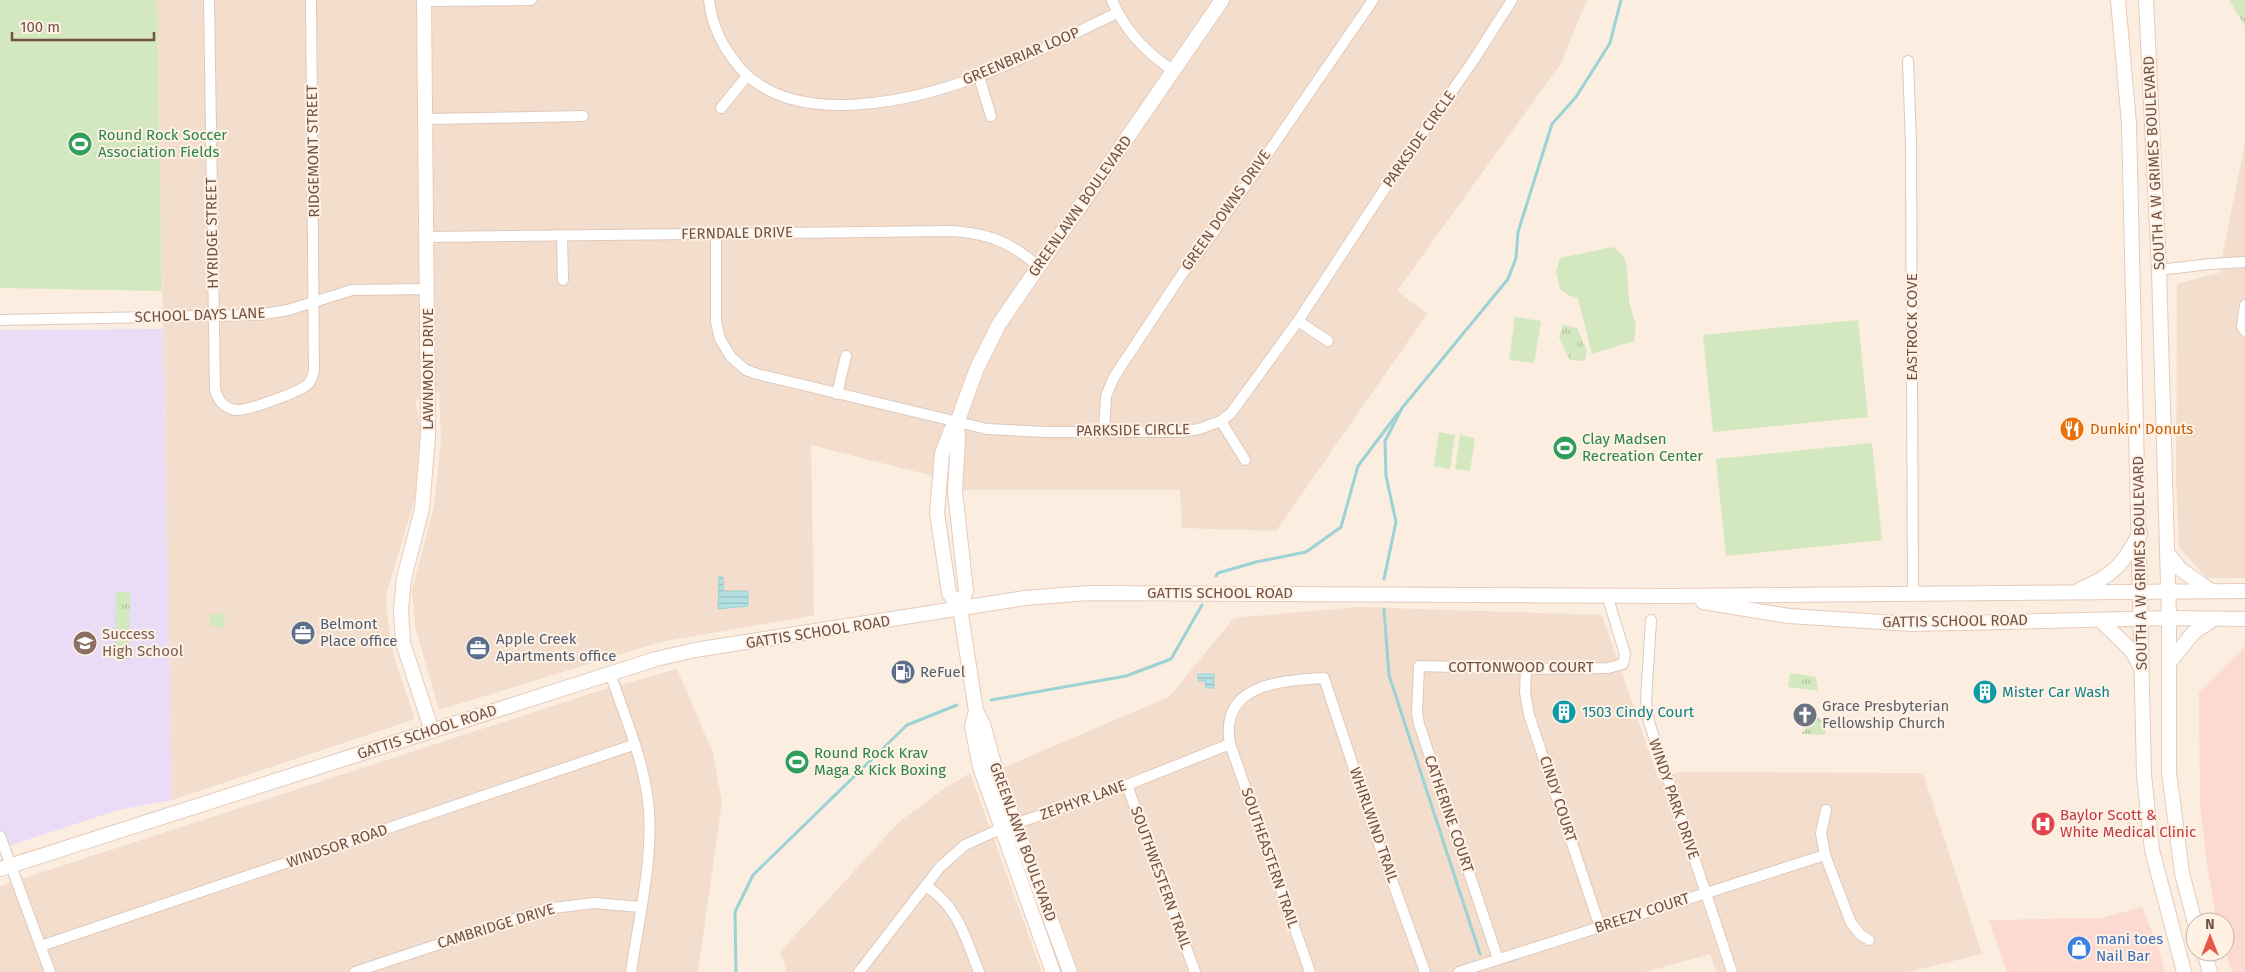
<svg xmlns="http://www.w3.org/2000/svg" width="2245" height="972" font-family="'Fira Sans',sans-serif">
  <defs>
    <pattern id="park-tufts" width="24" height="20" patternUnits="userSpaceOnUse" patternTransform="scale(1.25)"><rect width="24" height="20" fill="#d3e8be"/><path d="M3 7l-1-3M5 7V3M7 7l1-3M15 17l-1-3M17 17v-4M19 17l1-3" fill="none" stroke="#b0bf9c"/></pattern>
    <pattern id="water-rules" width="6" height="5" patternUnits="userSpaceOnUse" patternTransform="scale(1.25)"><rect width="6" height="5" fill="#b4e2e4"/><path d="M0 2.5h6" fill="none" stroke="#97babb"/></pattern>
  </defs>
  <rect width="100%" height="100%" fill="#fbeddf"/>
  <g fill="#f3decd">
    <path d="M 157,0 L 1587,0 L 1561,63 L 1397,291 L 1427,314 L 1276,531 L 1182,528 L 1180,490 L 962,490 L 929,475 L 811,445 L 814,615 L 661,642 L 439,710 L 415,626 L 412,590 L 434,507 L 441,440 L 439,392 L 415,400 L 422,434 L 414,501 L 386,596 L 388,623 L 394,657 L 415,719 L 172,800 Z"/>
    <path d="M 2245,143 L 2245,578 L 2207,578 L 2179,547 L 2176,477 L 2177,284 L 2221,272 L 2223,251 Z"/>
    <path d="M 1357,607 L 1602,615 L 1658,778 L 1679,772 L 1923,773 L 1982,954 L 1908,972 L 1716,972 L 1710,954 L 1645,972 L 1077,972 L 1002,768 L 1169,697 L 1234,618 Z"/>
    <path d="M 677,669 L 713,753 L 722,802 L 698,972 L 0,972 L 0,886 L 589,694 Z"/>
    <path d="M 970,773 L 1042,972 L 787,972 L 780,952 L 899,822 L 942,790 Z"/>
  </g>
  <g fill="#fcdad2">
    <path d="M 2245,646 L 2245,972 L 2232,972 L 2225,950 L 2225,922 L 2217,922 L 2207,865 L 2200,804 L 2199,692 Z"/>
    <path d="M 2142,907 L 2157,943 L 2165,972 L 2007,972 L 1989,920 L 2102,918 Z"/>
  </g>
  <path fill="#eadcf7" d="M 163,329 L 172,800 L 118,810 L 0,849 L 0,330 Z"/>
  <g fill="url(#park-tufts)">
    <path d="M 2229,0 L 2245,0 L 2245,26 Z"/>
    <path d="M 1563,325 L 1577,328 L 1587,351 L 1585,361 L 1570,360 L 1559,337 Z"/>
    <path d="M 116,592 L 130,592 L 129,659 L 114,659 Z"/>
    <path d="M 226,613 L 224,627 L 211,627 L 210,614 Z"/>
    <path d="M 1790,673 L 1816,677 L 1818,691 L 1788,687 Z"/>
    <path d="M 1817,717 L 1826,724 L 1825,735 L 1801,734 Z"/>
  </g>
  <g fill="#d3e8be">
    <path d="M 0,0 L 157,0 L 162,291 L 0,288 Z"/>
    <path d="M 1613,247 L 1624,257 L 1627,268 L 1629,302 L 1636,325 L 1634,341 L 1592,354 L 1578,298 L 1568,295 L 1560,289 L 1556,272 L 1560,258 Z"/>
    <path d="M 1515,317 L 1541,321 L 1534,363 L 1509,360 Z"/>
    <path d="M 1858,320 L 1868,417 L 1713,432 L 1703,335 Z"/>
    <path d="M 1439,432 L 1455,435 L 1450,469 L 1434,466 Z"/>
    <path d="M 1460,435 L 1475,438 L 1470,471 L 1455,469 Z"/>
    <path d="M 1872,443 L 1882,540 L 1726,556 L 1716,459 Z"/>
  </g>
  <g fill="url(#water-rules)" stroke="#9bd2d5">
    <path d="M 719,577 L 723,577 L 723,591 L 748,591 L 748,606 L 718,609 Z"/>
    <path d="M 1198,674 L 1214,674 L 1214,688 L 1206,688 L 1205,681 L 1198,681 Z"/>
  </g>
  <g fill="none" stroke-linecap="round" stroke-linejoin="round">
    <g stroke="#9bd2d5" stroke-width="3">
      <path d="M 1216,576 L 1218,573 L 1256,562 L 1306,552 L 1341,527 L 1358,466 L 1398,413"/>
      <path d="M 1384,579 L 1396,522 L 1386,476 L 1385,441 L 1402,408 L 1508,279 L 1516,258 L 1518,232 L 1552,124 L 1576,97 L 1610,43 L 1621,0"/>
      <path d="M 1384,609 L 1389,675 L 1480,954"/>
      <path d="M 991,700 L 1126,676 L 1171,659 L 1202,605"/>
      <path d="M 736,972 L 735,912 L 753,875 L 907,725 L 957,705"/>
    </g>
    <defs>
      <g id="street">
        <path d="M 209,0 L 215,390 C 218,400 225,409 236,410 C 247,411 300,392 308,384 C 312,380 313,375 314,370 L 311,0"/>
        <path d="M 709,0 C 712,28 724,50 742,70 C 796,129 914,101 979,76 C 1026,59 1072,34 1117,13"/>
        <path d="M 1112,0 C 1125,31 1146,53 1174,71"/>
        <path d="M 424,1 L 531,0"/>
        <path d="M 1908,61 L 1911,145 L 1913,593"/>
        <path d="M 979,77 L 991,116"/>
        <path d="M 721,108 L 747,76"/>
        <path d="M 426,119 L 583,116"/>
        <path d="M 716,233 L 716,322 L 720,339 L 731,357 L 746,370 L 757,374 L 987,429 L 1045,432 L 1181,432 L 1199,429 L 1221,421 L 1231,413 L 1298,321 L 1395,173 L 1471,64 L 1512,0"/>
        <path d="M 562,235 L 563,280"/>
        <path d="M 427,237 L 951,231 C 988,233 1010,242 1038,266"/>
        <path d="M 2159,270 L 2210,264 L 2245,262"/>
        <path d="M 2245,305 L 2242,327 L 2245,331"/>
        <path d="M 0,320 L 258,315 L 288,310 L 352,290 L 428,289"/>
        <path d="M 1298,321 L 1328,341"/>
        <path d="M 837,394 L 846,356"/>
        <path d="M 1221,421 L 1245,460"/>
        <path d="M 1104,431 L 1106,396 L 1114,377 L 1182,274 L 1213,233 L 1373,0"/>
        <path d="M 1651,620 L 1646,700 L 1649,722 L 1732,972"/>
        <path d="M 1526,669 L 1525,692 L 1529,715 L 1600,927"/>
        <path d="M 610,673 C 623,712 641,753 647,794 C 656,849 639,916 631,972"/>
        <path d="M 1127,785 L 1195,972"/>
        <path d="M 1826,810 L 1821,833 L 1825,855 L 1851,923 L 1861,935 L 1869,940"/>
        <path d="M 0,836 L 50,972"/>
        <path d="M 926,886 C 959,908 965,937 979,972"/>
        <path d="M 41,946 L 633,745"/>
        <path d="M 1498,959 L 1419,724 L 1417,713 L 1419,666 L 1526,669 L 1608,668 L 1623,664 L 1625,654 L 1607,595"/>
        <path d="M 355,972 L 545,909 L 594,903 L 640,907"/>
        <path d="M 859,972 L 940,867 L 965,845 L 1000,829 L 1127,785 L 1230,744"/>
        <path d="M 1310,972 L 1230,744 C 1219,683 1281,681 1324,678 L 1380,847 L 1425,972"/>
        <path d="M 1459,972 L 1825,855"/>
      </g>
      <g id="secondary">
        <path d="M 424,0 L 428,435 L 422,509 L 404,578 L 401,610 L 403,643 L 432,731"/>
        <path d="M 2118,0 L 2129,124 L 2144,775 L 2152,850 L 2184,972"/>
        <path d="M 2146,0 L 2159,270 L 2169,618 L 2169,772 L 2182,873 L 2195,923"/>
        <path d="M 957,423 L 958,438 L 955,491 L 966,591 L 960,608"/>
        <path d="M 2167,552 L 2180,569 L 2210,590"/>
        <path d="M 2081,589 C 2113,576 2124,563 2140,533"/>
        <path d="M 1703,602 L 1789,616 L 1912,624 L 2169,618 L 2245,619"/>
        <path d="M 2100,620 L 2132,651 L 2141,668"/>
        <path d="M 2169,663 L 2194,632 L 2214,619"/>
        <path d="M 976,711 L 972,726 L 980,767 L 1053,972"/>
        <path d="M 0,869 L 656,659 L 695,650 L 1025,598 L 1089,593 L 1668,596 L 2245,591"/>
        <path d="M 2204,952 L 2210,972"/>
        <path d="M 1070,972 L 997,775 L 983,724 L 976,711 L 960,608 L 949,593 L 937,513 L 942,454 L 951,430 L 957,423 L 977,368 L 999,324 L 1222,0"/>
      </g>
    </defs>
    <use href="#street" stroke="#dfc9bb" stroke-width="12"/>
    <use href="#secondary" stroke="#e6cbbb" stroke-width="16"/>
    <use href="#street" stroke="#fff" stroke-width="10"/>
    <use href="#secondary" stroke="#fff" stroke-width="14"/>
  </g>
  <defs>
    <symbol id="stadium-disc" viewBox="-11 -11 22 22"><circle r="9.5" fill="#2e9e5b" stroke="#fff2e4"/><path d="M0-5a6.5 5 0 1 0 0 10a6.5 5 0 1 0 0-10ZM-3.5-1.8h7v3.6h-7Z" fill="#fff"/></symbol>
    <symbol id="restaurant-disc" viewBox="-11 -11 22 22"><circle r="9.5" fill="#e8710a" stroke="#fff2e4"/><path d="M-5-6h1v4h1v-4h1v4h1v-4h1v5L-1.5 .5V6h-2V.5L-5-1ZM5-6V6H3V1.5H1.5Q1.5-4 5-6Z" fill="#fff"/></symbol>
    <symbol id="office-disc" viewBox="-11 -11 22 22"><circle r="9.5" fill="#5c6f8a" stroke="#fff2e4"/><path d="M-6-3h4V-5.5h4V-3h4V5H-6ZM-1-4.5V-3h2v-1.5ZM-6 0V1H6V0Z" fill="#fff"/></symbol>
    <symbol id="school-disc" viewBox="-11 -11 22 22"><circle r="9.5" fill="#8d6e63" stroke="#fff2e4"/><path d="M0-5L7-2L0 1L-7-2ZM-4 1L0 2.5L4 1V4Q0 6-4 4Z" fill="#fff"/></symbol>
    <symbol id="fuel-disc" viewBox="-11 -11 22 22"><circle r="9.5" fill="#5c6f8a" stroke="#fff2e4"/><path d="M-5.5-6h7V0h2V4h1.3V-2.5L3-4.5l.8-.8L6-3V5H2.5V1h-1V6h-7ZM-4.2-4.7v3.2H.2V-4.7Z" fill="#fff"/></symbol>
    <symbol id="building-disc" viewBox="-11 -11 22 22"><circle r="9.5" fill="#0f9aa8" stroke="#fff2e4"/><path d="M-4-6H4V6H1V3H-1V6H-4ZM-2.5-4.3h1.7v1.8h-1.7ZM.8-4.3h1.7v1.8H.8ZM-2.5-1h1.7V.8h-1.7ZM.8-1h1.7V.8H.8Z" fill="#fff"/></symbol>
    <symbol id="church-disc" viewBox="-11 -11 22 22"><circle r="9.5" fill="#6b7280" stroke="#fff2e4"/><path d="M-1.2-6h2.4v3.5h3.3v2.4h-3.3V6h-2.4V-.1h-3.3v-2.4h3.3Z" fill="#fff"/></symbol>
    <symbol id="hospital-disc" viewBox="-11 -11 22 22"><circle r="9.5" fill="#e0444e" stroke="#fff2e4"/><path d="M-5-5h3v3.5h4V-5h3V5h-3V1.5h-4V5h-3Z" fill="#fff"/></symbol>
    <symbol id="shop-disc" viewBox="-11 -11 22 22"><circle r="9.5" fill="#3f7fe0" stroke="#fff2e4"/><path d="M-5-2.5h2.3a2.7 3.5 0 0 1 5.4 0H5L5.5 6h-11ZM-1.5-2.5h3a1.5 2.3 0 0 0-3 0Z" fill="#fff"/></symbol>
  </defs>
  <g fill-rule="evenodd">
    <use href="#stadium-disc" x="66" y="130" width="28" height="28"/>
    <use href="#restaurant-disc" x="2058" y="415" width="28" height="28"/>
    <use href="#stadium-disc" x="1551" y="434" width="28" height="28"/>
    <use href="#office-disc" x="289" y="619" width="28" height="28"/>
    <use href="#school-disc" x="71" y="629" width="28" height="28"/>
    <use href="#office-disc" x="464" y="634" width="28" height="28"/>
    <use href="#fuel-disc" x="889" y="658" width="28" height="28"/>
    <use href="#building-disc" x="1971" y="678" width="28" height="28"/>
    <use href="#building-disc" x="1550" y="698" width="28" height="28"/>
    <use href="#church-disc" x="1791" y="701" width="28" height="28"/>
    <use href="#stadium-disc" x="783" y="748" width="28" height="28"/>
    <use href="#hospital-disc" x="2029" y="810" width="28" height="28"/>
    <use href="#shop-disc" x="2065" y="934" width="28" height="28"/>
  </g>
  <g text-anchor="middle" stroke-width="4" stroke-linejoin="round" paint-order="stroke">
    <g font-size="15" fill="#715247" stroke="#fff2e4">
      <text transform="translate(1021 56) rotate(-23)" y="5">GREENBRIAR LOOP</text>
      <text transform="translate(1419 139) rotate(-55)" y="5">PARKSIDE CIRCLE</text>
      <text transform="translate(313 151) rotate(-91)" y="5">RIDGEMONT STREET</text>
      <text transform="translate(2154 163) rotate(-93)" y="5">SOUTH A W GRIMES BOULEVARD</text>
      <text transform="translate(1080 206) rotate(-55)" y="5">GREENLAWN BOULEVARD</text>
      <text transform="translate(1226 210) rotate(-55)" y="5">GREEN DOWNS DRIVE</text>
      <text transform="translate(212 233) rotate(-91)" y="5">HYRIDGE STREET</text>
      <text transform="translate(737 233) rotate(-1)" y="5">FERNDALE DRIVE</text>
      <text transform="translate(200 315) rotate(-2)" y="5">SCHOOL DAYS LANE</text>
      <text transform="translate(1912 327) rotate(-90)" y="5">EASTROCK COVE</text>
      <text transform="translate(428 369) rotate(-90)" y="5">LAWNMONT DRIVE</text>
      <text transform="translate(1133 430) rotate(-1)" y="5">PARKSIDE CIRCLE</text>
      <text transform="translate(2140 563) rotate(-91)" y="5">SOUTH A W GRIMES BOULEVARD</text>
      <text x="1220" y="598">GATTIS SCHOOL ROAD</text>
      <text transform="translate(1955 621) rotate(-1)" y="5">GATTIS SCHOOL ROAD</text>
      <text transform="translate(818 632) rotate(-9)" y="5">GATTIS SCHOOL ROAD</text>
      <text x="1521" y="672">COTTONWOOD COURT</text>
      <text transform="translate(427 732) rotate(-18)" y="5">GATTIS SCHOOL ROAD</text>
      <text transform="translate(1558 799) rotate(72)" y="5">CINDY COURT</text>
      <text transform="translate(1674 799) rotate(71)" y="5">WINDY PARK DRIVE</text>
      <text transform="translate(1083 800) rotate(-20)" y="5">ZEPHYR LANE</text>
      <text transform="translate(1449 814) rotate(71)" y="5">CATHERINE COURT</text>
      <text transform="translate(1374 825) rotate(71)" y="5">WHIRLWIND TRAIL</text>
      <text transform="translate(1023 842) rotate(70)" y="5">GREENLAWN BOULEVARD</text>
      <text transform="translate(337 846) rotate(-19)" y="5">WINDSOR ROAD</text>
      <text transform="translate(1270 858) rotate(71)" y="5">SOUTHEASTERN TRAIL</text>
      <text transform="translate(1161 878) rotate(70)" y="5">SOUTHWESTERN TRAIL</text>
      <text transform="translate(1642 913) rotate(-18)" y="5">BREEZY COURT</text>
      <text transform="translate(496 926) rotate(-17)" y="5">CAMBRIDGE DRIVE</text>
    </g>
    <g font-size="15" fill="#27864d" stroke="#fff2e4" text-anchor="start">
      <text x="98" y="140">Round Rock Soccer<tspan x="98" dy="17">Association Fields</tspan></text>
      <text x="1582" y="444">Clay Madsen<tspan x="1582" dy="17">Recreation Center</tspan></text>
      <text x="814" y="758">Round Rock Krav<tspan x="814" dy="17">Maga &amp; Kick Boxing</tspan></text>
    </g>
    <g font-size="15" fill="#c56008" stroke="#fff2e4" text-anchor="start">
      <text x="2090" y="434">Dunkin' Donuts</text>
    </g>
    <g font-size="15" fill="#4e5e75" stroke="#fff2e4" text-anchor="start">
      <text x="320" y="629">Belmont<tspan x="320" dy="17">Place office</tspan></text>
      <text x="496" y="644">Apple Creek<tspan x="496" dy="17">Apartments office</tspan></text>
      <text x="920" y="677">ReFuel</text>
    </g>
    <g font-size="15" fill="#785e54" stroke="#fff2e4" text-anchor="start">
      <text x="102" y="639">Success<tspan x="102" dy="17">High School</tspan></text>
    </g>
    <g font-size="15" fill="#0d838f" stroke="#fff2e4" text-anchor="start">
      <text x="2002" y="697">Mister Car Wash</text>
      <text x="1582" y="717">1503 Cindy Court</text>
    </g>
    <g font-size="15" fill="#5b616d" stroke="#fff2e4" text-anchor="start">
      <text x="1822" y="711">Grace Presbyterian<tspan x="1822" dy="17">Fellowship Church</tspan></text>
    </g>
    <g font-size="15" fill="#be3a42" stroke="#fff2e4" text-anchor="start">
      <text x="2060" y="820">Baylor Scott &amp;<tspan x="2060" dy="17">White Medical Clinic</tspan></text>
    </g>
    <g font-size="15" fill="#366cbe" stroke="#fff2e4" text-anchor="start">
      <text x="2096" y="944">mani toes<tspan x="2096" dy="17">Nail Bar</tspan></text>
    </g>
  </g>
  <g transform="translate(2210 937)"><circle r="24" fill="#fff2e4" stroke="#c6b2a5"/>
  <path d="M0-4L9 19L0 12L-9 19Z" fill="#e45845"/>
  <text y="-8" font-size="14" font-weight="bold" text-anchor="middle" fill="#715247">N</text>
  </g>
  <path d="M12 32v8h142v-8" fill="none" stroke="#715247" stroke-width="2.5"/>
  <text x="20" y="32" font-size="15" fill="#715247" stroke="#fff2e4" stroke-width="4" paint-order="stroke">100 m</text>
</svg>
